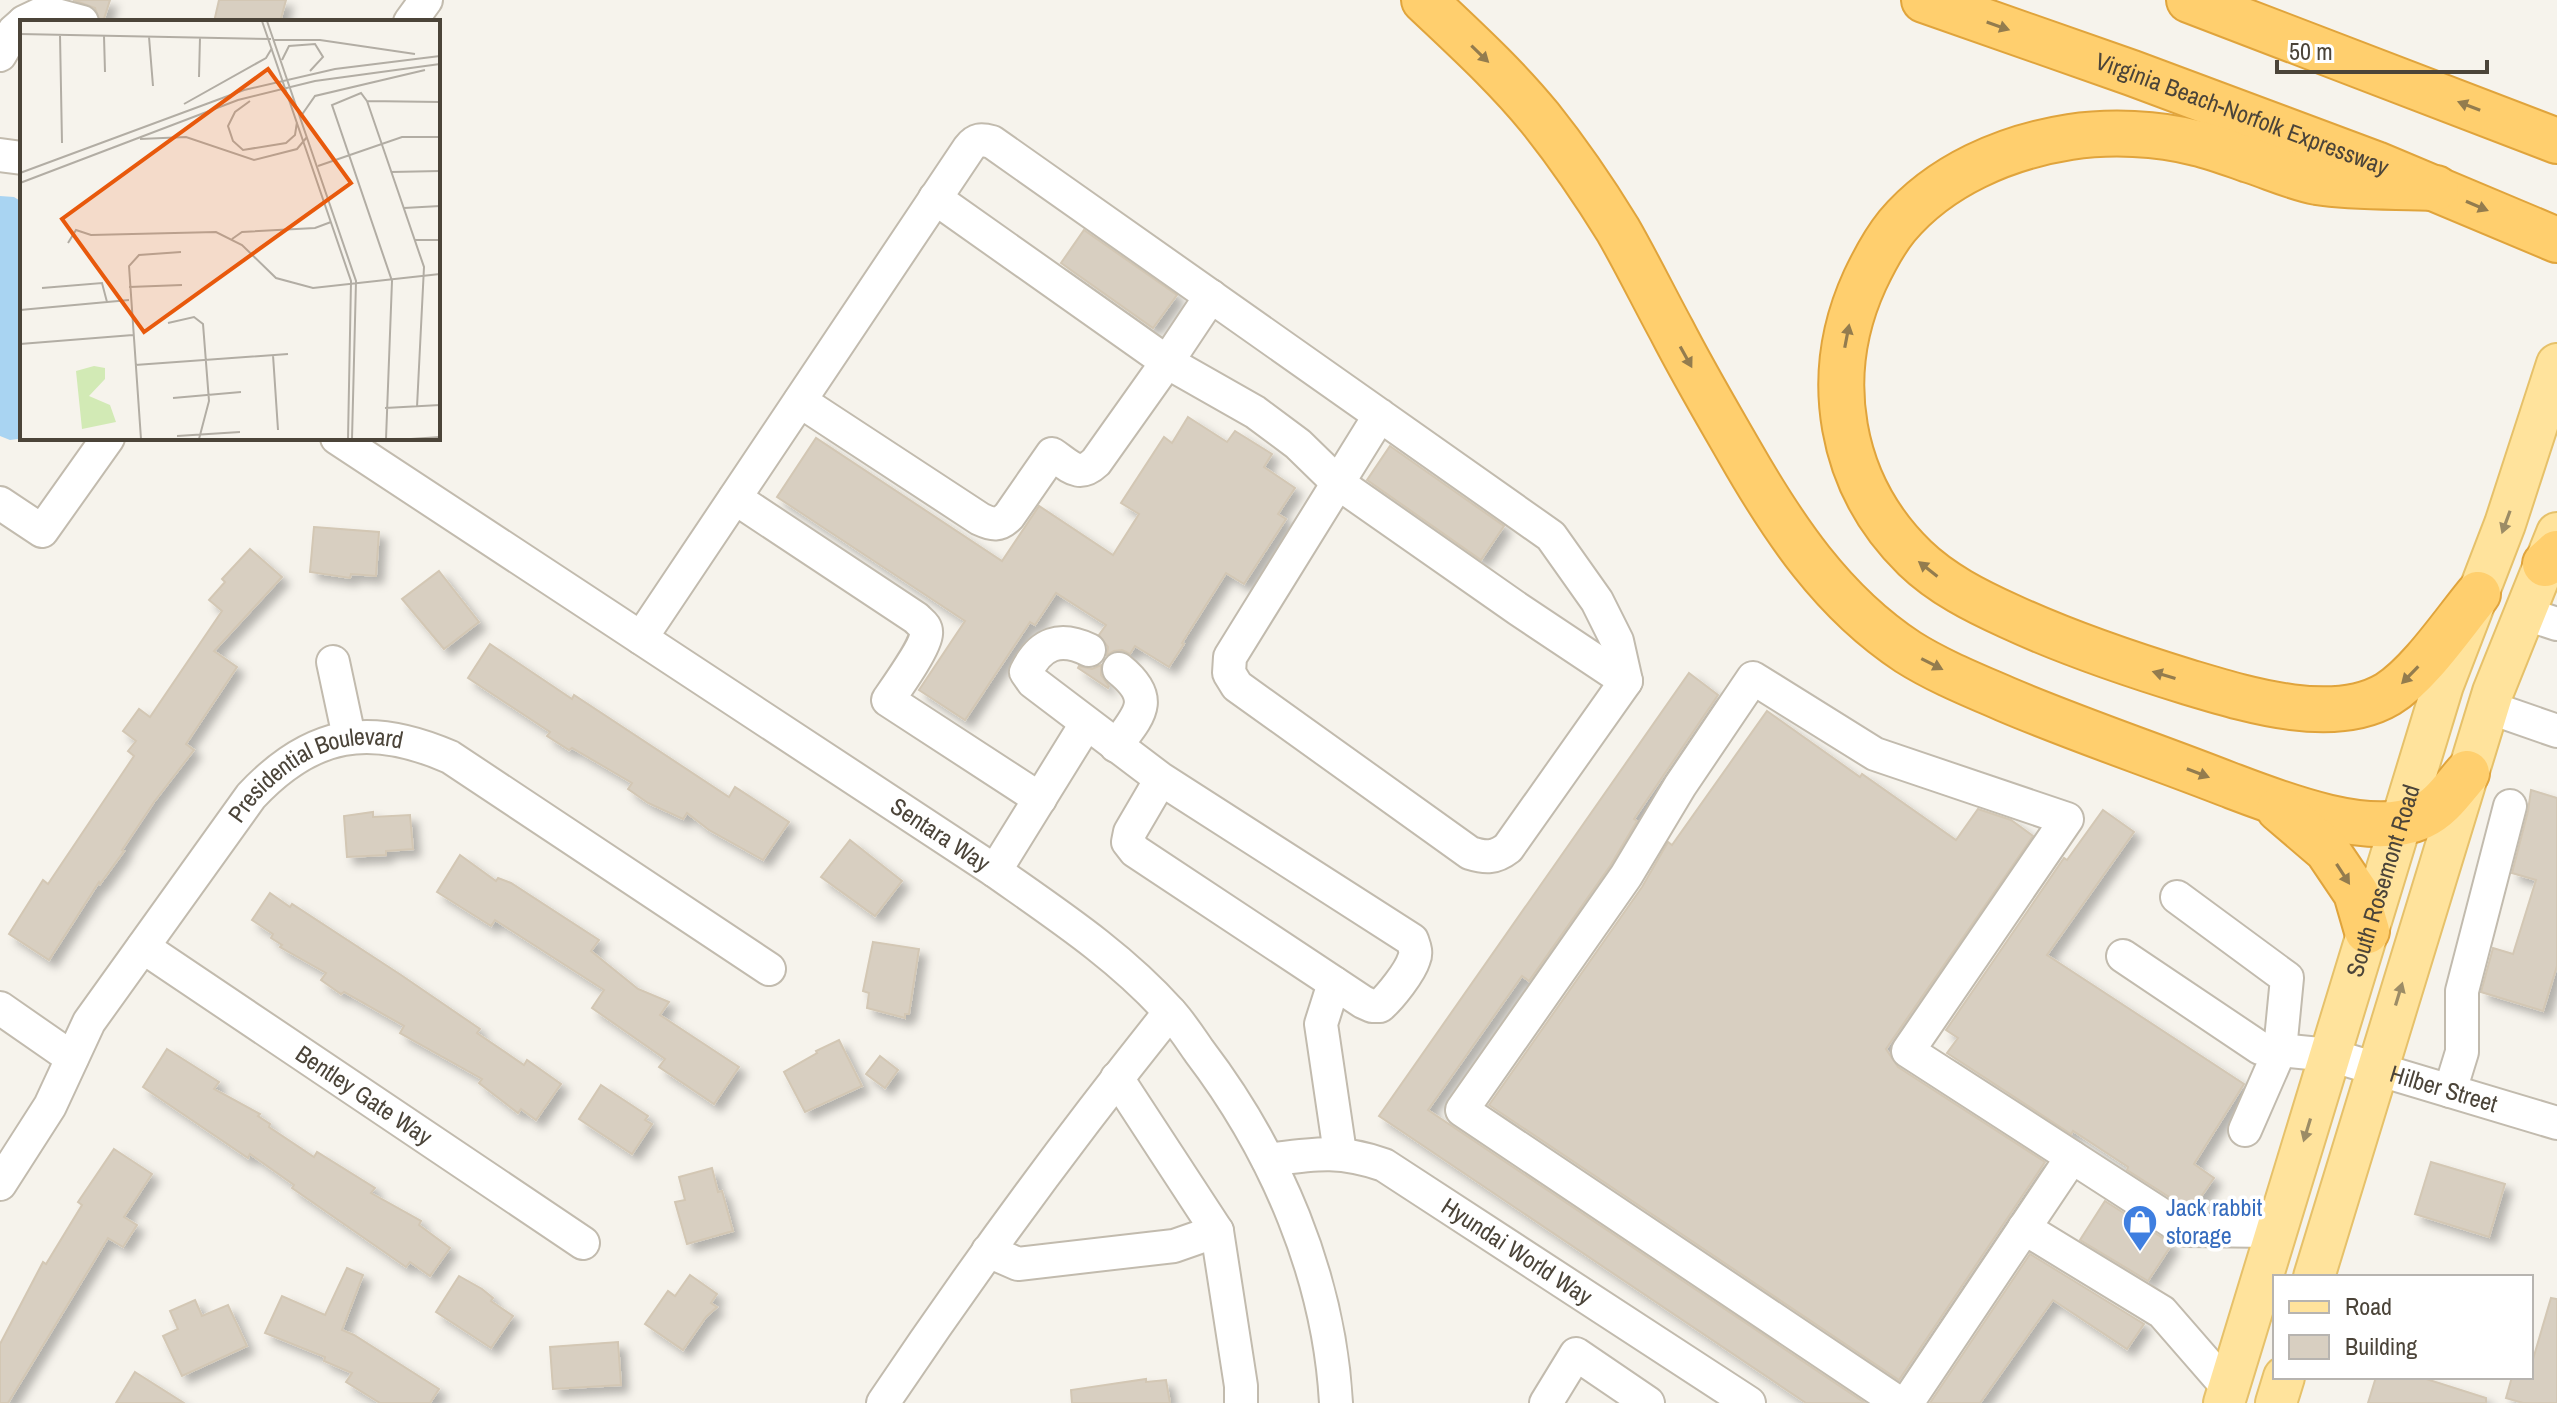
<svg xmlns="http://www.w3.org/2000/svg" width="2557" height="1403" font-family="'Archivo Narrow',sans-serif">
  <defs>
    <filter id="shadow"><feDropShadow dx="7" dy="7" stdDeviation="4" flood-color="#0004"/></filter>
  </defs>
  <rect width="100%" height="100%" fill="#f6f3ec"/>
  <path fill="#a9d4f2" d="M 0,196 L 14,197 L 22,202 L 22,438 L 26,438 L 10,440 L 0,436 Z"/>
  <g fill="#d8cfc1" stroke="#d3c7b4" stroke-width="2" filter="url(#shadow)">
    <path d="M 73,0 L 110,0 L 103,22 L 100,22 L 95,8 Z"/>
    <path d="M 219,0 L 286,0 L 280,22 L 214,22 Z"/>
    <path d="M 1084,230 L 1177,295 L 1153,328 L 1061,263 Z"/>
    <path d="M 1188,417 L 1227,442 L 1235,431 L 1272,454 L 1264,467 L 1295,488 L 1278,514 L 1286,519 L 1244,584 L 1226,573 L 1182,643 L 1184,644 L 1169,667 L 1135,646 L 1130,654 L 1122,650 L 1114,651 L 1107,655 L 1108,647 L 1099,635 L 1106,625 L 1056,593 L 1035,625 L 1030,622 L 965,720 L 919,690 L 965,621 L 777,497 L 816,438 L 1002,561 L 1039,506 L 1113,555 L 1139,514 L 1121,503 L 1164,437 L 1172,443 Z"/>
    <path d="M 1390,446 L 1504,526 L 1481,560 L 1367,480 Z"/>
    <path d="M 314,527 L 379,532 L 376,576 L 351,574 L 350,578 L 310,572 Z"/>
    <path d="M 250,549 L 282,577 L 214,651 L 237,667 L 186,744 L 194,750 L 154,802 L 122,850 L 124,851 L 100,884 L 99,882 L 49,960 L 9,934 L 43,880 L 48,884 L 134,756 L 128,751 L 136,741 L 123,731 L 139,709 L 150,717 L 222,611 L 209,600 L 225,582 L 222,579 Z"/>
    <path d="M 439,571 L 479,622 L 444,649 L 402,599 Z"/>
    <path d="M 490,644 L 572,699 L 574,695 L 729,797 L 735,787 L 789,822 L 763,860 L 709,830 L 687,813 L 683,819 L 648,803 L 628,789 L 632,783 L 572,748 L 569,750 L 547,736 L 550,732 L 468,678 Z"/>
    <path d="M 1101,665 L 1101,675 L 1109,686 L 1108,688 L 1078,668 L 1079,666 L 1092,669 Z"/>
    <path d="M 1689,673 L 1718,695 L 1634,819 L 1637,821 L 1610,866 L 1529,981 L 1522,976 L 1428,1110 L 1865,1403 L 1806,1403 L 1379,1116 Z"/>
    <path d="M 1767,711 L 1860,777 L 1862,774 L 1956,840 L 1978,809 L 2011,820 L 2033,836 L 1886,1049 L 1898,1067 L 2045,1162 L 1899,1380 L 1489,1105 L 1642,887 L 1668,842 L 1672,845 Z"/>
    <path d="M 2531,790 L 2557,798 L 2557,966 L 2543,1011 L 2481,992 L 2493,948 L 2513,954 L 2536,880 L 2512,873 L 2528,811 Z"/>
    <path d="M 2103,810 L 2134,832 L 2047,955 L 2244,1084 L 2194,1164 L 2214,1178 L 2191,1211 L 2127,1170 L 2128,1167 L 2073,1131 L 2071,1134 L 1947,1053 L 1958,1038 L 1946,1030 L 2064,858 L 2067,860 Z"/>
    <path d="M 373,812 L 373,817 L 410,815 L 413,849 L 386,851 L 386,855 L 347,857 L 344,816 Z"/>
    <path d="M 850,840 L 902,881 L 875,916 L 821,877 Z"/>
    <path d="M 460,855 L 496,881 L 498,878 L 511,883 L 599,940 L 591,951 L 638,989 L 669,1002 L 660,1015 L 739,1067 L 714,1104 L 659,1067 L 665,1059 L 592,1008 L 604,990 L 495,920 L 491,926 L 437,892 Z"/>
    <path d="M 270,893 L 290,907 L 292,904 L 401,975 L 480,1029 L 477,1033 L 524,1065 L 527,1060 L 561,1084 L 536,1120 L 521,1109 L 518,1113 L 479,1083 L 482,1079 L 400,1033 L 404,1026 L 344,992 L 341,994 L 321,980 L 326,973 L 280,947 L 282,945 L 271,938 L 273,934 L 252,920 Z"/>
    <path d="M 873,942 L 919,949 L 909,1014 L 905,1014 L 905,1018 L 867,1008 L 869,993 L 863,991 Z"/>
    <path d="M 839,1040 L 862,1086 L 805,1112 L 784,1072 L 817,1053 L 816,1051 Z"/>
    <path d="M 167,1049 L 219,1082 L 214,1089 L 260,1114 L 258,1116 L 270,1124 L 269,1127 L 314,1157 L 317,1152 L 375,1188 L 371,1193 L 421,1221 L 419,1225 L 450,1248 L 430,1276 L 410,1262 L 406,1267 L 292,1188 L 294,1185 L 250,1154 L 248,1158 L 143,1087 Z"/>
    <path d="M 880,1056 L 898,1070 L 885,1088 L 866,1074 Z"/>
    <path d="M 601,1085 L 648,1116 L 645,1120 L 652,1124 L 632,1154 L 579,1119 Z"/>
    <path d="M 114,1149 L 152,1174 L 124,1217 L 137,1225 L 123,1247 L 108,1238 L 8,1403 L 0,1403 L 0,1344 L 43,1262 L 46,1264 L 82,1205 L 78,1202 Z"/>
    <path d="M 2431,1162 L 2505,1184 L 2489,1237 L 2415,1214 Z"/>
    <path d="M 712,1168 L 718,1192 L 722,1191 L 733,1231 L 687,1244 L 675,1202 L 685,1200 L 679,1177 Z"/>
    <path d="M 2105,1201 L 2172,1244 L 2148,1281 L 2080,1240 Z"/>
    <path d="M 2030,1254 L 2144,1324 L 2127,1349 L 2053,1300 L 1980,1403 L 1930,1403 Z"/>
    <path d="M 347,1268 L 363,1275 L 342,1330 L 354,1335 L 439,1389 L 430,1403 L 380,1403 L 346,1382 L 352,1373 L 324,1361 L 325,1357 L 265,1333 L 282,1296 L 325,1315 Z"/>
    <path d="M 690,1275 L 717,1294 L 711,1303 L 717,1307 L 706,1317 L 683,1350 L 645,1324 L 668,1291 L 675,1296 Z"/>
    <path d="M 459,1276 L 482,1289 L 493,1298 L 491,1301 L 513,1316 L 491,1348 L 436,1312 Z"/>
    <path d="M 2551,1298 L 2557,1299 L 2557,1403 L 2523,1403 L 2506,1398 L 2512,1377 L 2531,1377 L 2531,1366 Z"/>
    <path d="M 195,1300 L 202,1316 L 228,1305 L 247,1346 L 182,1376 L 163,1336 L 178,1329 L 170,1311 Z"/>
    <path d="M 618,1342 L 621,1385 L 553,1389 L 550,1347 Z"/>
    <path d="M 135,1372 L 184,1403 L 116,1403 Z"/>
    <path d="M 2376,1377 L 2420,1377 L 2486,1398 L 2486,1403 L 2368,1403 Z"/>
    <path d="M 1146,1379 L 1146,1382 L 1166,1380 L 1170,1403 L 1072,1403 L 1071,1390 Z"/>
  </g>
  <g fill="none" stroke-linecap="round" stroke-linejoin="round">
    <defs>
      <g id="minor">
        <path d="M 24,22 L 45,12 L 82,22"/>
        <path d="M 410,22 L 426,0"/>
        <path d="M 0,55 L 14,31 L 22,24"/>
        <path d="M 0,155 L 22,158"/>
        <path d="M 935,198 L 1167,362 L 1255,412 L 1298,444 L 1338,483 L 1518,609 L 1626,681"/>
        <path d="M 800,401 L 980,519 C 993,525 999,526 1009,516 L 1052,454 C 1069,465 1078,479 1096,462 L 1167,362 L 1211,296"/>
        <path id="s1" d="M 337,438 L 995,871 C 1056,914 1120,956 1170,1012 C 1181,1024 1190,1038 1199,1051 C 1276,1152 1329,1276 1336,1403"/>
        <path d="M 735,498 L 916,618 C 921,623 927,626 926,634 C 926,646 897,687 888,700 L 1040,799"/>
        <path d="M 0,503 L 42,531 L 108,438"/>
        <path d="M 2526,614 L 2557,624"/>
        <path d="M 641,638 L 969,148 C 976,139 981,139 992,142 L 1551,536 L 1597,601 L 1617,641 L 1626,681 L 1508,848 C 1495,858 1486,858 1470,853 L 1237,686 L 1229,673 L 1230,657 L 1380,415"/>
        <path d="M 1089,650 C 1060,636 1040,643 1026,672 L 1033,682 L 1161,779 L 1412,940 C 1414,946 1417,952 1414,959 C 1410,972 1391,996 1380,1006 L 1372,1006 L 1363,1002 L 1135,851 L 1128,842 L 1130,832 L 1161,779"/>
        <path d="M 333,662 L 349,737"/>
        <path d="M 2488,707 L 2557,731"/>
        <path d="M 1116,746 C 1140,714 1156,699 1119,669"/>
        <path d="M 995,871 L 1086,724"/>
        <path d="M 2177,897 L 2287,978 L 2280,1050 L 2245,1130"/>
        <path id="s2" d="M 143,947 L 583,1243"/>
        <path id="s3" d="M 2123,956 L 2260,1048 L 2330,1055 L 2557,1123"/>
        <path d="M 1334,983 L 1321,1024 L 1340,1153"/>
        <path d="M 0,1008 L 72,1058"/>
        <path d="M 1117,1078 L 1217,1231 L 1241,1386 L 1241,1403"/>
        <path d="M 2450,1091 L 2462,1052 L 2462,991 L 2510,806"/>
        <path id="s4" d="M 1268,1160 C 1314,1154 1338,1149 1384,1165 L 1749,1403"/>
        <path id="s5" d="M 0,1184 L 50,1106 L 89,1022 L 251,796 C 312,731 370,722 450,757 L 769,969"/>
        <path d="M 2024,1228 L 2162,1312 L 2229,1389"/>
        <path d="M 988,1251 L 1018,1264 L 1174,1246 L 1217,1231"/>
        <path d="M 883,1403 C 973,1269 1069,1138 1170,1012"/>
        <path d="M 1546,1403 L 1576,1354 L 1648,1403"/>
        <path d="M 1899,1403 L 1462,1110 L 1626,876 L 1680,786 L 1753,678 L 1875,754 L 2067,819 L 1908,1051 L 2185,1230 L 2276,1231"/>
        <path d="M 1907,1403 L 2072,1157"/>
      </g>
      <g id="major">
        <path d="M 2314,1277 L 2493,692 L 2557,533"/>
        <path id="s6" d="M 2224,1403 L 2443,685 L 2505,524 L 2557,364"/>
        <path d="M 2276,1403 L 2284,1377"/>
      </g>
      <g id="highway">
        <path d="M 1424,0 C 1464,38 1505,75 1540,118 C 1568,153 1594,191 1618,230 C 1637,263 1654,298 1672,331 C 1693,372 1716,411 1739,451 C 1783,528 1832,602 1908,652 C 1938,671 1973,685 2005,699 C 2078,730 2153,755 2227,784 C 2277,803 2369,840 2421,817 C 2441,808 2453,789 2467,773"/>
        <path id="s7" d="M 1924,0 L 2132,73 L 2376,164 L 2557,240"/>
        <path d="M 2189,0 L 2557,141"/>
        <path d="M 2436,188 C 2397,186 2356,188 2317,182 C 2295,178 2271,167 2249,160 C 2232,154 2214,147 2196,143 C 2158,133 2110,131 2070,137 C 2006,147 1940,175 1897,226 C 1884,242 1874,261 1865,280 C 1821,376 1839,484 1915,558 C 1942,584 1976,601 2009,616 C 2067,643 2126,663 2188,682 C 2245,699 2333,727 2388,694 C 2420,674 2454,623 2478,594"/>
        <path d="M 2545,564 L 2557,553"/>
        <path d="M 2279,809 L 2327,850 L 2356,893 L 2367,931"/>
      </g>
    </defs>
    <use href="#minor" stroke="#c2bbae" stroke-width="36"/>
    <use href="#major" stroke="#e6c16a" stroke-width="44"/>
    <use href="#highway" stroke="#e0a43c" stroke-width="48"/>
    <use href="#minor" stroke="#fff" stroke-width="32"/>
    <use href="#major" stroke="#ffe39c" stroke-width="40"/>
    <use href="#highway" stroke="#ffcf6e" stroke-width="44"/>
  </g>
  <defs><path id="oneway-solid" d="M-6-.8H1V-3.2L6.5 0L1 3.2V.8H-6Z" transform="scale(2)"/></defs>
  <g fill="#937c4e">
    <use href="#oneway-solid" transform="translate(1998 26) rotate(19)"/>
    <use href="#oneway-solid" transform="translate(1480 54) rotate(44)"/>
    <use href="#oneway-solid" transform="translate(2469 106) rotate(-159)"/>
    <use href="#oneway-solid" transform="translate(2477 206) rotate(23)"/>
    <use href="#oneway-solid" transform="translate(1847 336) rotate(-79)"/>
    <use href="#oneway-solid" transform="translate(1686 357) rotate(61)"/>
    <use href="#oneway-solid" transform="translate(1928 569) rotate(-142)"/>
    <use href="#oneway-solid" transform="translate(1932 664) rotate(27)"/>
    <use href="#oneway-solid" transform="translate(2164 675) rotate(-163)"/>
    <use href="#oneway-solid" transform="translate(2410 675) rotate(134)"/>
    <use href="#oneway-solid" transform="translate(2198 773) rotate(21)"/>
    <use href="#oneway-solid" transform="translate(2343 874) rotate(57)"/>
  </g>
  <g fill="#9c8c66">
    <use href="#oneway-solid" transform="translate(2506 522) rotate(110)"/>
    <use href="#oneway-solid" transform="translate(2399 994) rotate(-73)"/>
    <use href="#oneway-solid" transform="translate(2307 1130) rotate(107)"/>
  </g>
  <defs>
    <symbol id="shop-pin" viewBox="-11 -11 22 30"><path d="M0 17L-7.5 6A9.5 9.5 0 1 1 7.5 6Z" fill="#3f7fe0" stroke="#fff"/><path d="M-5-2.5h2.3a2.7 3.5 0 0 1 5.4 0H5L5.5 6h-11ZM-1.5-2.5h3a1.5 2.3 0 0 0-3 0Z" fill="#fff"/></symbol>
  </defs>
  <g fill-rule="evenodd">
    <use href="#shop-pin" x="2120" y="1202" width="40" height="54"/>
  </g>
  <g text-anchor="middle" stroke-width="7" stroke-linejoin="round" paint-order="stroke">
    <g font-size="24" fill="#4b4439" stroke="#fff">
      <text dy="8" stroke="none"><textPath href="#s7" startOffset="338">Virginia Beach-Norfolk Expressway</textPath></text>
      <text dy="8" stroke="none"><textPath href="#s5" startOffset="534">Presidential Boulevard</textPath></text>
      <text dy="8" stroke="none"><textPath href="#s1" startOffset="722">Sentara Way</textPath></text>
      <text dy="8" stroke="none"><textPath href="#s6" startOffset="546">South Rosemont Road</textPath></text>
      <text dy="8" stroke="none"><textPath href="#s3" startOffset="354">Hilber Street</textPath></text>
      <text dy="8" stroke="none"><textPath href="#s2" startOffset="266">Bentley Gate Way</textPath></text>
      <text dy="8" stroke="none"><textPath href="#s4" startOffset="276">Hyundai World Way</textPath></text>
    </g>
    <g font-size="24" fill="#366cbe" stroke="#fff" text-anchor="start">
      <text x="2166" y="1216">Jack rabbit<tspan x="2166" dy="28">storage</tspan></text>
    </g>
  </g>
  <g transform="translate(20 20)">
    <rect width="420" height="420" fill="#f6f3ec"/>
    <path d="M 74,346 L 85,348 L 85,359 L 69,376 L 90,385 L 96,402 L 62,409 L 56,351 Z" fill="#d2eab5"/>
    <path fill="none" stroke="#b2ada4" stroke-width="2" d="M 242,1 L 331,261 L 328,419M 247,1 L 336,261 L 332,419M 0,14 L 251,19M 40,15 L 42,123M 84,16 L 85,52M 129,17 L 133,66M 254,20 L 300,20 L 395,34M 262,40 L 269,26 L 295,24 L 303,37 L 290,51M 179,57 L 180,18M 230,81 L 215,92 L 208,106 L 213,121 L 223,130 L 266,123 L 275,115 L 277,102M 347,81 L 404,247 L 397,387M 164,84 L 246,38 L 252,28M 281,96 L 295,76 L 405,50M 120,119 L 166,117 L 234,140 L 277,129 L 287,117M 298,146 L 382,117 L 420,117M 371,152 L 420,151M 0,153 L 224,70 L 315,49 L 420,36M 0,163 L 218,80 L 295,61 L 420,44M 384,188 L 420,186M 212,219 L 222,212 L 295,208 L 311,202M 395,220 L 420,220M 48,223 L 56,210 L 71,215 L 196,212 L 222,225 L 256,258 L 293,268 L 420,254M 109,267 L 162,265M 22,268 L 82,263 L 87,282M 0,290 L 109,280M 148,303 L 174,297 L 183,304 L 189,381 L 179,419M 0,324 L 113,315M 253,335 L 258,410M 115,345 L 268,334M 153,378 L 221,372M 365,388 L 420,385M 157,416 L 220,412M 121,419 L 109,246 L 119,235 L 161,232M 366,419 L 372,261 L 312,85 L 341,73 L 347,81 L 420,82M 391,419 L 420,417"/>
    <path fill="#e8590c" fill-opacity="0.15" stroke="#e8590c" stroke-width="4" d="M 248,49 L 331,163 L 124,312 L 42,199 Z"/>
    <rect width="420" height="420" fill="none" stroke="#4b4439" stroke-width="4"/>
  </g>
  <rect x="2273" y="1275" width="260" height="104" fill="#ffffff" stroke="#b7b4b0" stroke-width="2"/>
  <rect x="2289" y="1301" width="40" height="12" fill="#ffe39c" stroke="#b7b4b0" stroke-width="2"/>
  <text x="2345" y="1315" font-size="24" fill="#4b4439">Road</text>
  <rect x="2289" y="1335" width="40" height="24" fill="#d8cfc1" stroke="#b7b4b0" stroke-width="2"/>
  <text x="2345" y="1355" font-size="24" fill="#4b4439">Building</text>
  <path d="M2277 60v12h210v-12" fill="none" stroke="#4b4439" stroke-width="4"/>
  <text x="2289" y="60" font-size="24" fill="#4b4439" stroke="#ffffff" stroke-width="6" paint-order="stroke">50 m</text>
</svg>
